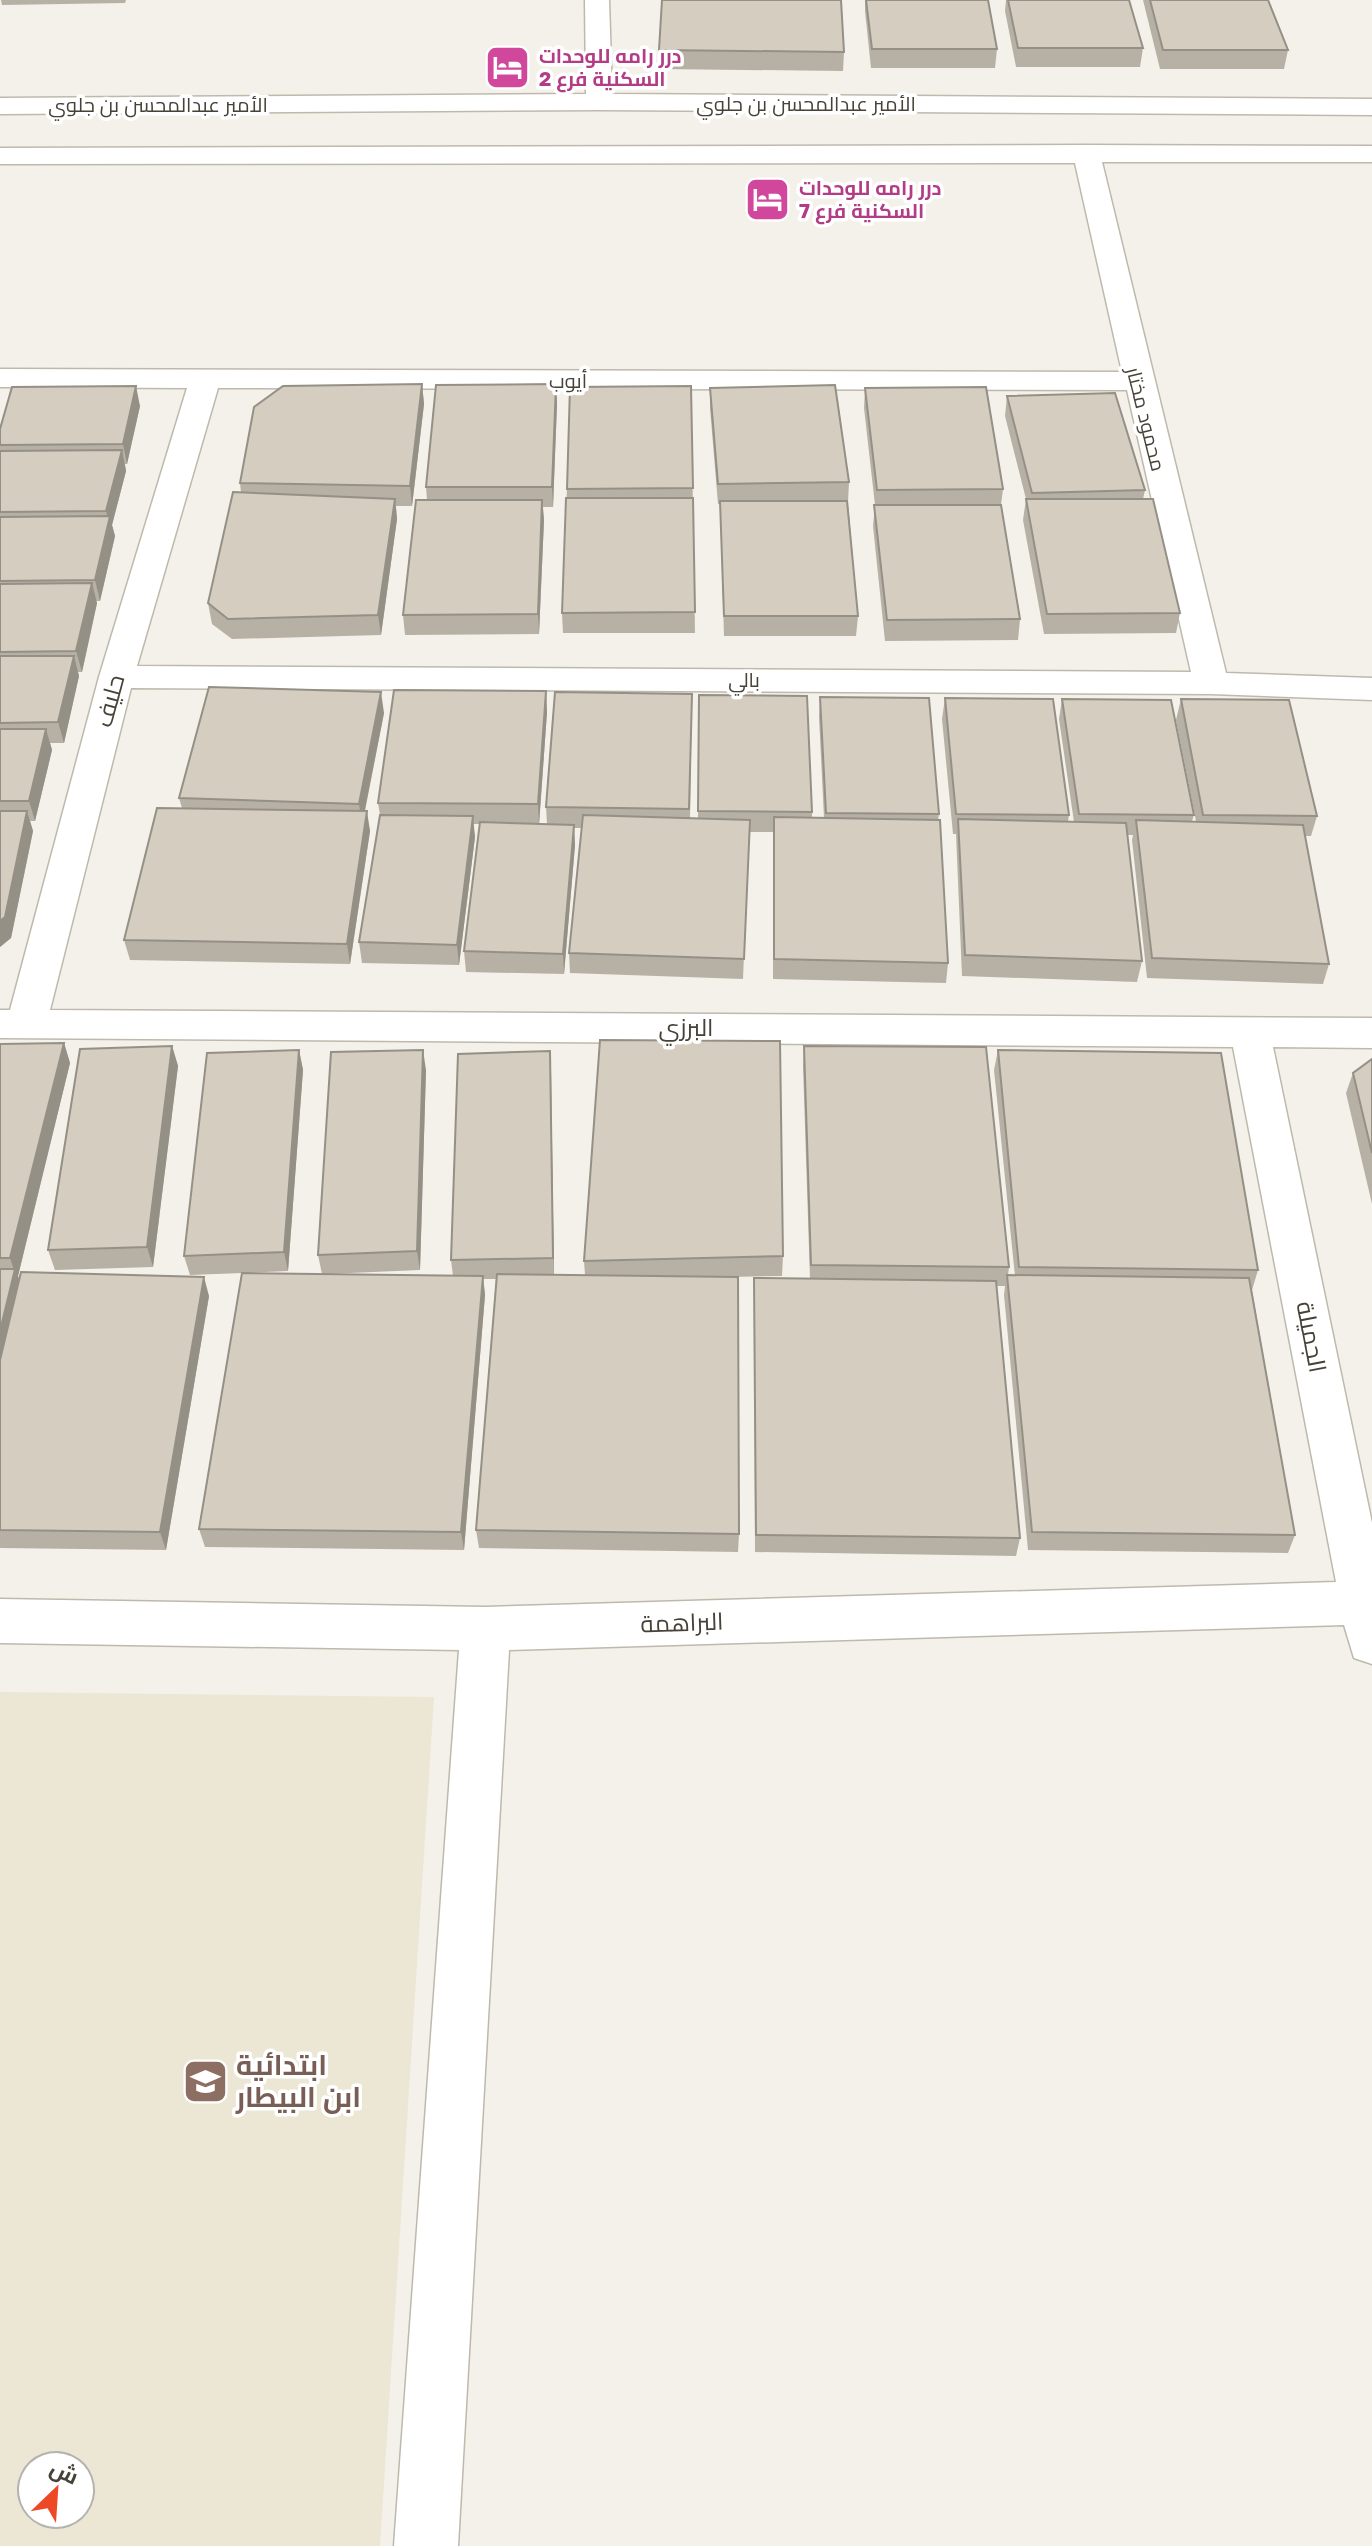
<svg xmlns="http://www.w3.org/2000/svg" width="1372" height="2546" font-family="'Golos Text',Cairo,sans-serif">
  <rect width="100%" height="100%" fill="#f4f1ea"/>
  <path fill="#ece6d4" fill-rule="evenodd" d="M 0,1692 L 434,1697 L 380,2546 L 0,2546 ZM 32,2466 L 80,2466 L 80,2514 L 32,2514 Z"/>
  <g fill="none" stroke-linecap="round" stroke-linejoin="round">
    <defs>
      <g id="minor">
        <path d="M 585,0 L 609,0 L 612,94 L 1372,99 L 1372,115 L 599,110 L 0,114 L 0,98 L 586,94 Z"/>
        <path d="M 1086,145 L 1372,146 L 1372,162 L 1102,162 L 1226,673 L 1372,678 L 1372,700 L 1211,694 L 131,688 L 50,1010 L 1372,1018 L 1372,1048 L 1273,1047 L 1372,1523 L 1372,1664 L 1354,1658 L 1344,1625 L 509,1650 L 458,2546 L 394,2546 L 459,1650 L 0,1643 L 0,1599 L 485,1607 L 1336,1582 L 1233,1047 L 0,1038 L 0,1010 L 10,1010 L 99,677 L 187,388 L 0,387 L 0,369 L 1122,372 L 1075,163 L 0,164 L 0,148 ZM 218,388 L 1127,390 L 1191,672 L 137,666 Z"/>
      </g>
    </defs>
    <use href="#minor" stroke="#bfb9ac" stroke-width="3"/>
    <use href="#minor" fill="#fff" fill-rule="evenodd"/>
  </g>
  <g fill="#b7b0a5">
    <path d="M 1,0 L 126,0 L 125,3 L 2,5 Z"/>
    <path d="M 865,0 L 988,0 L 997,49 L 995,68 L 871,68 L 865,11 Z"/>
    <path d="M 1006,0 L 1129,0 L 1143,48 L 1140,67 L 1016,67 L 1005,11 Z"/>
    <path d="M 1143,0 L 1268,0 L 1288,50 L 1284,69 L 1160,69 Z"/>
    <path d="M 659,50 L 844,52 L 843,71 L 659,69 Z"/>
    <path d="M 422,384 L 424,404 L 412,506 L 396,506 L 397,519 L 381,635 L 232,639 L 212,624 L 208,603 L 241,492 L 240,483 Z"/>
    <path d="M 556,384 L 557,404 L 553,507 L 543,507 L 544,520 L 539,634 L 405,635 L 403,615 L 427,500 L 426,487 Z"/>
    <path d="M 691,386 L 695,633 L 563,633 L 562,613 L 567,489 Z"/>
    <path d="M 710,388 L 849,482 L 848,502 L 858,616 L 856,636 L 724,636 L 720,504 L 718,504 L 710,408 Z"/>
    <path d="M 865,388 L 1003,489 L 1001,505 L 1020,619 L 1018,640 L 885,641 L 873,526 L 875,505 L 864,408 Z"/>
    <path d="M 1007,396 L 1145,490 L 1143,499 L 1180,613 L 1176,633 L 1044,634 L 1023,520 L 1026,499 L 1005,416 Z"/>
    <path d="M 140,406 L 127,464 L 125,464 L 126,471 L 112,525 L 115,536 L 100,601 L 96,601 L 97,603 L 82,672 L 78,672 L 79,676 L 64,743 L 50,743 L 52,750 L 35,821 L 30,821 L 33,831 L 11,938 L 0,947 L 0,429 Z"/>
    <path d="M 546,691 L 547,712 L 539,824 L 547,824 L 546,807 L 692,694 L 690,818 L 698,819 L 699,695 L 812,812 L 812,818 L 824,818 L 819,717 L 820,697 L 939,814 L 938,820 L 948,963 L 946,983 L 773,979 L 773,832 L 749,832 L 743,979 L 570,973 L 569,953 L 582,828 L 574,828 L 575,845 L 564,974 L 466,972 L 464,951 L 480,824 L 473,824 L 475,837 L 459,965 L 362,963 L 359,942 L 380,815 L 378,803 Z"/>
    <path d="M 945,698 L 1069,815 L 1068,821 L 1074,822 L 1059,719 L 1062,699 L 1194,815 L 1192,821 L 1196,821 L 1176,720 L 1181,699 L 1317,816 L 1311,836 L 1305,836 L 1329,964 L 1323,984 L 1147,978 L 1132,840 L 1133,835 L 1127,835 L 1142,961 L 1137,982 L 962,976 L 956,834 L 953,834 L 942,719 Z"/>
    <path d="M 384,713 L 365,811 L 370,831 L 350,964 L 130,960 L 124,940 L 182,808 L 179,798 Z"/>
    <path d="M 64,1043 L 70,1063 L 18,1276 L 19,1280 L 209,1296 L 166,1550 L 0,1548 L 0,1044 Z"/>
    <path d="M 172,1046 L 178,1066 L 153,1267 L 55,1270 L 48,1250 Z"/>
    <path d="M 804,1046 L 1009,1267 L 1008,1275 L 1015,1276 L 994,1070 L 998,1050 L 1258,1270 L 1252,1290 L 1295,1535 L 1288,1553 L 1028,1550 L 1004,1295 L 1005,1286 L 997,1286 L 1020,1538 L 1016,1556 L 755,1552 L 754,1278 L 810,1279 L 803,1066 Z"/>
    <path d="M 299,1050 L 303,1070 L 288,1271 L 245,1273 L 322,1274 L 318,1255 L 426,1070 L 420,1270 L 326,1274 L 453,1276 L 451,1260 L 550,1051 L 554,1275 L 585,1275 L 584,1261 L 783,1256 L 782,1276 L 728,1277 L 739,1534 L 738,1552 L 479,1548 L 476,1530 L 496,1279 L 483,1279 L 485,1295 L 464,1550 L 205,1547 L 199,1529 L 242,1273 L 190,1275 L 184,1256 Z"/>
    <path d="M 1372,1059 L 1372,1204 L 1346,1093 L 1353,1073 Z"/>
  </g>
  <g fill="#959086">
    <path d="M 422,384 L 424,404 L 412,506 L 410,486 Z"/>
    <path d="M 556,384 L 557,404 L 553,507 L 552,487 Z"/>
    <path d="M 136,386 L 140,406 L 127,464 L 123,444 Z"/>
    <path d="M 122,450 L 126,471 L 112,525 L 115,536 L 100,601 L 95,580 L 109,522 L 106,511 Z"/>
    <path d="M 395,499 L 397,519 L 381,635 L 378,615 Z"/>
    <path d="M 542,500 L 544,520 L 539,634 L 538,614 Z"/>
    <path d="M 92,583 L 97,603 L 82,672 L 76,651 Z"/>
    <path d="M 74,656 L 79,676 L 64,743 L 58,722 Z"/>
    <path d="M 546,691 L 547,712 L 539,825 L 538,804 Z"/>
    <path d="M 381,692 L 384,713 L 362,824 L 359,804 Z"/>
    <path d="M 46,729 L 52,750 L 35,821 L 29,801 Z"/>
    <path d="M 27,811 L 33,831 L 11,938 L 0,947 L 0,921 Z"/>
    <path d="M 367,811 L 370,831 L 350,964 L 347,944 Z"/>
    <path d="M 473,816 L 475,837 L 459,965 L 457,945 Z"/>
    <path d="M 574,825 L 575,845 L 564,974 L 563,954 Z"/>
    <path d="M 64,1043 L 70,1063 L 18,1276 L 22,1288 L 0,1383 L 0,1331 L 14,1270 L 10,1258 Z"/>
    <path d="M 172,1046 L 178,1066 L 153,1267 L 147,1247 Z"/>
    <path d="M 299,1050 L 303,1070 L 288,1271 L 284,1252 Z"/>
    <path d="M 423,1050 L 426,1070 L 420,1270 L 417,1251 Z"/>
    <path d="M 550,1051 L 551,1071 L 554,1277 L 553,1258 Z"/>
    <path d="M 483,1276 L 485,1295 L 464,1550 L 461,1532 Z"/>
    <path d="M 204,1277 L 209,1296 L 166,1550 L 160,1532 Z"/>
  </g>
  <g fill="#d5cdc0" stroke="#959086" stroke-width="2">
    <path d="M 662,0 L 841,0 L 844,52 L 659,50 Z"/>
    <path d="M 866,0 L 988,0 L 997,49 L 872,49 Z"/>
    <path d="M 1008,0 L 1129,0 L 1143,48 L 1018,48 Z"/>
    <path d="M 1150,0 L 1268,0 L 1288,50 L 1163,50 Z"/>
    <path d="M 422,384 L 410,486 L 240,483 L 254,407 L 283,386 Z"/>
    <path d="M 556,384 L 552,487 L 426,487 L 436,385 Z"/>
    <path d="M 835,385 L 849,482 L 718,484 L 710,388 Z"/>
    <path d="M 136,386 L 123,444 L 0,445 L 0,429 L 12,387 Z"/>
    <path d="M 691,386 L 693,488 L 567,489 L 570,387 Z"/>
    <path d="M 986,387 L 1003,489 L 877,490 L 865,388 Z"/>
    <path d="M 1115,393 L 1145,490 L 1032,493 L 1007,396 Z"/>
    <path d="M 122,450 L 106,511 L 0,512 L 0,451 Z"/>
    <path d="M 233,492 L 395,499 L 378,615 L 228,619 L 208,603 Z"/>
    <path d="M 566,498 L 693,498 L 695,612 L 562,613 Z"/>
    <path d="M 1026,499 L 1153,499 L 1180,613 L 1047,614 Z"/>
    <path d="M 416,500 L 542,500 L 538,614 L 403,615 Z"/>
    <path d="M 720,501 L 847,501 L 858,616 L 724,616 Z"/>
    <path d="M 874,505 L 1001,505 L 1020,619 L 887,620 Z"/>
    <path d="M 110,516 L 95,580 L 0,581 L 0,517 Z"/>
    <path d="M 92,583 L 76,651 L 0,652 L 0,584 Z"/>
    <path d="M 0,656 L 74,656 L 58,722 L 0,723 Z"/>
    <path d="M 209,687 L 381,692 L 359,804 L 179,798 Z"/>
    <path d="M 394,690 L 546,691 L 538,804 L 378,803 Z"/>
    <path d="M 555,692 L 692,694 L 689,809 L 546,807 Z"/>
    <path d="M 699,695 L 807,696 L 812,812 L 698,811 Z"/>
    <path d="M 820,697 L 929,698 L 939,814 L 826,813 Z"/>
    <path d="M 945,698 L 1053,699 L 1069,815 L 956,814 Z"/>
    <path d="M 1062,699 L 1171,700 L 1194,815 L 1079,814 Z"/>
    <path d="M 1181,699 L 1289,700 L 1317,816 L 1203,815 Z"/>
    <path d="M 0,729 L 46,729 L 29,801 L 0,801 Z"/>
    <path d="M 157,808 L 367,811 L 347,944 L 124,940 Z"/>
    <path d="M 0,811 L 27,811 L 5,917 L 0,921 Z"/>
    <path d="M 380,815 L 473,816 L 457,945 L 359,942 Z"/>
    <path d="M 583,815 L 750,820 L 744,959 L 569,953 Z"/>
    <path d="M 774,817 L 940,820 L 948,963 L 774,959 Z"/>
    <path d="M 958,819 L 1126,823 L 1142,961 L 965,955 Z"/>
    <path d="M 1136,820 L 1303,825 L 1329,964 L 1152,958 Z"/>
    <path d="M 480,822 L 574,825 L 563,954 L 464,951 Z"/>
    <path d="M 600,1040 L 780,1041 L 783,1256 L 584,1261 Z"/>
    <path d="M 64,1043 L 10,1258 L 0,1258 L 0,1044 Z"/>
    <path d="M 172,1046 L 147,1247 L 48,1250 L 80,1049 Z"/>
    <path d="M 804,1046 L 986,1047 L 1009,1267 L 811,1265 Z"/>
    <path d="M 299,1050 L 284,1252 L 184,1256 L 207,1053 Z"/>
    <path d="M 423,1050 L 417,1251 L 318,1255 L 331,1052 Z"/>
    <path d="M 998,1050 L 1221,1053 L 1258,1270 L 1019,1267 Z"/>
    <path d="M 550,1051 L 553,1258 L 451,1260 L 458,1054 Z"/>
    <path d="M 1372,1059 L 1372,1153 L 1353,1073 Z"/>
    <path d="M 0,1269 L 15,1269 L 0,1331 Z"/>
    <path d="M 21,1272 L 204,1277 L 160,1532 L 0,1530 L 0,1360 Z"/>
    <path d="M 242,1273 L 483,1276 L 461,1532 L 199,1529 Z"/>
    <path d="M 497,1274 L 738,1277 L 739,1534 L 476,1530 Z"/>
    <path d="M 1007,1275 L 1249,1278 L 1295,1535 L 1032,1532 Z"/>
    <path d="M 754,1278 L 996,1281 L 1020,1538 L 756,1535 Z"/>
  </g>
  <defs>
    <symbol id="hotel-square" viewBox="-11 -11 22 22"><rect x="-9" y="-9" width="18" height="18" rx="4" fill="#d1479c" stroke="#fff"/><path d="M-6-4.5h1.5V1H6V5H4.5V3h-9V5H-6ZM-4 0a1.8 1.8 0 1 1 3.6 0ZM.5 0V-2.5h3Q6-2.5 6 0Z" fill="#fff"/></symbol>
    <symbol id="school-square" viewBox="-11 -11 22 22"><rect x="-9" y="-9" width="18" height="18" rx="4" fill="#8d6e63" stroke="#fff"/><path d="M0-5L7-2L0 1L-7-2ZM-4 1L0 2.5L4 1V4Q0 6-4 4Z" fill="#fff"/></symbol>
  </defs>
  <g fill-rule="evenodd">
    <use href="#hotel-square" x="482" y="42" width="51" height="51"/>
    <use href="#hotel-square" x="742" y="174" width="51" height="51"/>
    <use href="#school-square" x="180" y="2056" width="51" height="51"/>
  </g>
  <g text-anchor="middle" stroke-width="7" stroke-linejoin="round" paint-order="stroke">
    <g font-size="20" font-weight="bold" fill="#b23c85" stroke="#fff" text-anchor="start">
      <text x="539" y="63">درر رامه للوحدات<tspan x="539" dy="23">السكنية فرع 2</tspan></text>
      <text x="799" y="195">درر رامه للوحدات<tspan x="799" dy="23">السكنية فرع 7</tspan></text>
    </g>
    <g font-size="20" fill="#474238" stroke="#fff">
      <text x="806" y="111">الأمير عبدالمحسن بن جلوي</text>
      <text x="158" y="112">الأمير عبدالمحسن بن جلوي</text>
      <text x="568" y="388">أيوب</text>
      <text transform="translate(1146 419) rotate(76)" y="7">محمود مختار</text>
      <text x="744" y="687">بالي</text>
    </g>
    <g font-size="24" fill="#474238" stroke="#fff">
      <text transform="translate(110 701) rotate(-75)" y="8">حليف</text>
      <text x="686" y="1036">البرزي</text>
      <text transform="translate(1311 1337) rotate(79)" y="8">الجميلة</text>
      <text transform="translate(682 1623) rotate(-2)" y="8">البراهمة</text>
    </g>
    <g font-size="28" font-weight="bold" fill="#785e54" stroke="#fff" text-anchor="start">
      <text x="236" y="2075">ابتدائية<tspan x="236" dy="32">ابن البيطار</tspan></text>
    </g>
  </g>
  <g transform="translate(56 2490) rotate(25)"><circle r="38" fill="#ffffff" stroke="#b5b3af" stroke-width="2"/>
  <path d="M0-6L14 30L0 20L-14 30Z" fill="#ee4926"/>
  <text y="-12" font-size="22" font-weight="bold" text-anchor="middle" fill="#474238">ش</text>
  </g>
</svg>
